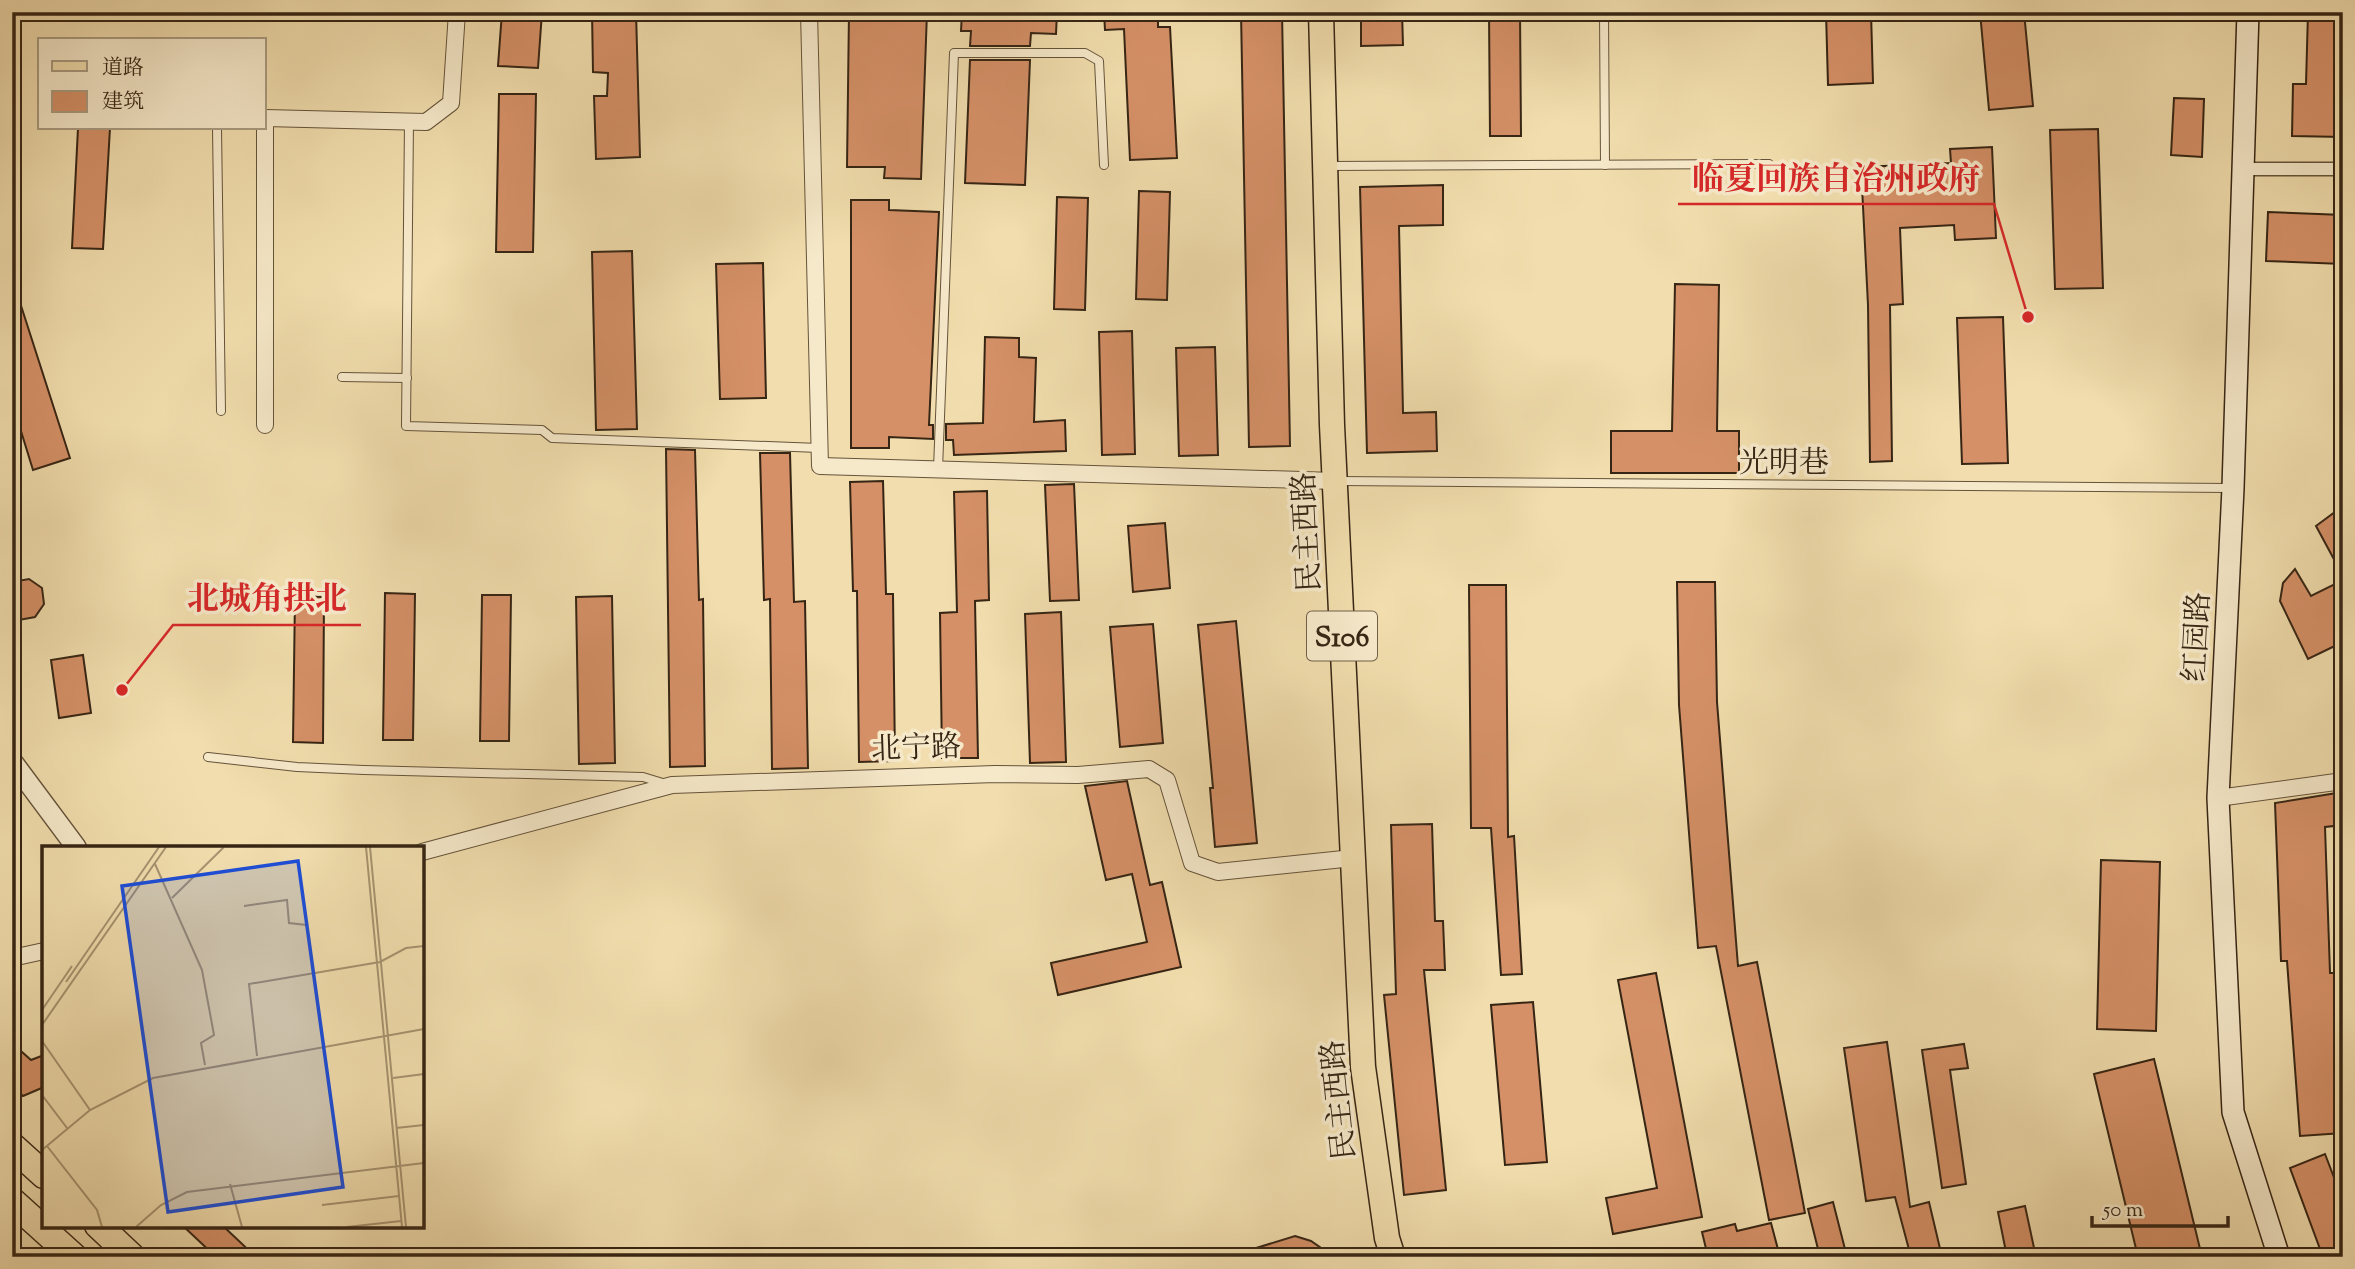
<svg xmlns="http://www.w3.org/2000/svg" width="2355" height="1269" font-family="'Sorts Mill Goudy','Noto Serif SC',serif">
  <rect width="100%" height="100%" fill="#f1ddad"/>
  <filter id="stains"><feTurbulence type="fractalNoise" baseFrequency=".00286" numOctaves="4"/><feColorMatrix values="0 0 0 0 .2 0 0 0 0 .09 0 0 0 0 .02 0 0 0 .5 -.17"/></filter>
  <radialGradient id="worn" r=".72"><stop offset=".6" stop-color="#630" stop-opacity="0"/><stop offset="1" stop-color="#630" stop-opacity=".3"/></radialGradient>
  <g fill="#d59067" stroke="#362514" stroke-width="2">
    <path d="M 502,12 L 542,12 L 538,68 L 498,66 Z"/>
    <path d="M 592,12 L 636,12 L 640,157 L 596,159 L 594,96 L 607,96 L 608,73 L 593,72 Z"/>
    <path d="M 849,12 L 927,12 L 921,179 L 884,178 L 885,167 L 847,167 Z"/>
    <path d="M 962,12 L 1057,12 L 1056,34 L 1031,33 L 1030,46 L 970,46 L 971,31 L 961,31 Z"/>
    <path d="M 1104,12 L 1158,12 L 1158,27 L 1170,27 L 1177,158 L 1130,160 L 1124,29 L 1105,30 Z"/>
    <path d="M 1241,12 L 1282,12 L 1290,446 L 1249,447 Z"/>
    <path d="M 1361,12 L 1402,12 L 1403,45 L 1361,46 Z"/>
    <path d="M 1489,12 L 1520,12 L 1521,136 L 1490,136 Z"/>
    <path d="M 1826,12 L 1871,12 L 1873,83 L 1828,85 Z"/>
    <path d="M 1980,12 L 2024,12 L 2033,106 L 1989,110 Z"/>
    <path d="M 2308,12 L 2343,12 L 2343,137 L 2292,136 L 2293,84 L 2306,84 Z"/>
    <path d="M 970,60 L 1030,60 L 1025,185 L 965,183 Z"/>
    <path d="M 499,94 L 536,94 L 533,252 L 496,252 Z"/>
    <path d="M 2174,98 L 2204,99 L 2202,157 L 2171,155 Z"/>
    <path d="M 78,128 L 110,128 L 103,249 L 72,248 Z"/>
    <path d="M 2098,129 L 2103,288 L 2055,289 L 2050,130 Z"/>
    <path d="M 1992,147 L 1996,238 L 1955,240 L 1954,225 L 1900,228 L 1903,304 L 1890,305 L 1892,461 L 1870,462 L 1868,305 L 1861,167 L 1951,163 L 1950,149 Z"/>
    <path d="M 1443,185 L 1443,225 L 1399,226 L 1403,413 L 1436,412 L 1437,451 L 1367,453 L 1360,187 Z"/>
    <path d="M 1139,191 L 1170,192 L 1167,300 L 1136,299 Z"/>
    <path d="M 1057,197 L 1088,198 L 1085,310 L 1054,309 Z"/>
    <path d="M 851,200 L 889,200 L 889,210 L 939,212 L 929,425 L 933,425 L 933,439 L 889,437 L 889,448 L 851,448 Z"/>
    <path d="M 2268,212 L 2343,215 L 2343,264 L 2266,261 Z"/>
    <path d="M 632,251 L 637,429 L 596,430 L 592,252 Z"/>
    <path d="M 763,263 L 766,398 L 720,399 L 716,264 Z"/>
    <path d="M 1675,284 L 1719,285 L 1717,431 L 1739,431 L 1739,473 L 1611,473 L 1611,431 L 1672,431 Z"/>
    <path d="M 12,287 L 15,287 L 70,458 L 33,470 L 12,402 Z"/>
    <path d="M 2003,317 L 2008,463 L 1962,464 L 1957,318 Z"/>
    <path d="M 1132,331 L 1135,454 L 1102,455 L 1099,332 Z"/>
    <path d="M 985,337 L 1019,338 L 1019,357 L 1036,358 L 1034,422 L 1065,420 L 1066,451 L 954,455 L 953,440 L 946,440 L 946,424 L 983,423 Z"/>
    <path d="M 1215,347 L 1218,455 L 1179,456 L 1176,348 Z"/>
    <path d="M 666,449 L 695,450 L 699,600 L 703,599 L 705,766 L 670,767 Z"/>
    <path d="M 760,453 L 790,453 L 794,602 L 805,601 L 808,768 L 772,769 L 770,599 L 764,600 Z"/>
    <path d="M 883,481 L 886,594 L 893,594 L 895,761 L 859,762 L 857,591 L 853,591 L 850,482 Z"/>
    <path d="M 1074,484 L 1079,600 L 1050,601 L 1045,485 Z"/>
    <path d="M 987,491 L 989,600 L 975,601 L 978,758 L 942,758 L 940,613 L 957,612 L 954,492 Z"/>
    <path d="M 2343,506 L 2343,576 L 2316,526 Z"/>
    <path d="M 1165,523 L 1170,588 L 1133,592 L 1128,526 Z"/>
    <path d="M 2295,569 L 2311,596 L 2343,580 L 2343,642 L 2308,659 L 2280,601 L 2283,583 Z"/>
    <path d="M 29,579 L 42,588 L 44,604 L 35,617 L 19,620 L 12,615 L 12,582 Z"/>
    <path d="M 1677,582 L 1715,582 L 1717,702 L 1738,966 L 1757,962 L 1805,1213 L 1769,1220 L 1716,946 L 1698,948 L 1679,705 Z"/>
    <path d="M 1469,585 L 1506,585 L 1508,837 L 1514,836 L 1522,974 L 1501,975 L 1491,828 L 1471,828 Z"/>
    <path d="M 385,593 L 415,594 L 413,740 L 383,740 Z"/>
    <path d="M 482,595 L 511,595 L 509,741 L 480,741 Z"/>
    <path d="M 295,596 L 324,597 L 323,743 L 293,742 Z"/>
    <path d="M 612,596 L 615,763 L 579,764 L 576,597 Z"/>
    <path d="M 1061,612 L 1066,762 L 1030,763 L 1025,614 Z"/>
    <path d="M 1236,621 L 1257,843 L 1215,847 L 1210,788 L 1213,788 L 1198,625 Z"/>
    <path d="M 1153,624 L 1163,743 L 1120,747 L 1110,627 Z"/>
    <path d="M 83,655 L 91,713 L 59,718 L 51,660 Z"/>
    <path d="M 1127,781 L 1150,885 L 1162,882 L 1181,967 L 1058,995 L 1051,963 L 1147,942 L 1132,874 L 1106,880 L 1085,786 Z"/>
    <path d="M 2343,792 L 2343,825 L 2325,827 L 2330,973 L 2339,973 L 2343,1026 L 2343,1133 L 2300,1136 L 2287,961 L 2281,961 L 2275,803 Z"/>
    <path d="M 1432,824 L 1435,921 L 1443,921 L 1445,970 L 1424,970 L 1446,1190 L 1404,1195 L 1384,995 L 1396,994 L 1391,825 Z"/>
    <path d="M 2101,860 L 2160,862 L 2156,1031 L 2097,1029 Z"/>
    <path d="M 1656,973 L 1702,1217 L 1613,1234 L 1606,1198 L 1657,1188 L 1618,980 Z"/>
    <path d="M 1533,1002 L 1547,1162 L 1505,1165 L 1491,1005 Z"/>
    <path d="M 1887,1042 L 1910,1207 L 1929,1202 L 1942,1257 L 1911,1257 L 1895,1197 L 1866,1201 L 1844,1048 Z"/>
    <path d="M 12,1043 L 31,1060 L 44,1055 L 44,1087 L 23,1096 L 12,1086 Z"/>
    <path d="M 1964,1044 L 1968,1068 L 1950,1070 L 1966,1184 L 1942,1188 L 1922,1050 Z"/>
    <path d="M 2154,1059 L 2202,1257 L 2138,1257 L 2094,1074 Z"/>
    <path d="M 2325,1154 L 2343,1201 L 2343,1257 L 2323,1257 L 2290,1168 Z"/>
    <path d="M 1833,1202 L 1847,1257 L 1820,1257 L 1808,1209 Z"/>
    <path d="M 2025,1206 L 2036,1257 L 2007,1257 L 1998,1212 Z"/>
    <path d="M 1771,1223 L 1780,1257 L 1708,1257 L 1702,1232 L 1735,1224 L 1737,1231 Z"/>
    <path d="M 182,1225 L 222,1225 L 256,1257 L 216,1257 Z"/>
    <path d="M 1295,1236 L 1311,1241 L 1334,1257 L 1241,1257 L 1240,1253 Z"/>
  </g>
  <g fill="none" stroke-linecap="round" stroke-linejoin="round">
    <defs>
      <g id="service">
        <path d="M 1604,12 L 1605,165"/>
        <path d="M 409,121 L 406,426 L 542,430 L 552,438 L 819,448"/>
        <path d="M 217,128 L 221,411"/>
        <path d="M 1327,166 L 1769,164"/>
        <path d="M 342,377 L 407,378"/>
        <path d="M 938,469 L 954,53 L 1085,53 L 1099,61 L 1104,165"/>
        <path d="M 1338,481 L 2231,488"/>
        <path d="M 208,757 L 297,767 L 364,770 L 643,777 L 666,784"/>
      </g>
      <path id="pedestrian" d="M 2244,169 L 2343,169"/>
      <g id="minor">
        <path d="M 809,12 L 820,466 L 1335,481"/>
        <path d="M 265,425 L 265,118 L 426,122 L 451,103 L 457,12"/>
        <path d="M 2218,798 L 2343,781"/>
        <path d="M 422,852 L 672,785 L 995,774 L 1078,775 L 1149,769 L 1167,780 L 1192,863 L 1218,872 L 1353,858"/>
        <path d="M 12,958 L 44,951"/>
      </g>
      <path id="tertiary" d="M 12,761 L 76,847"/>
      <path id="secondary" d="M 2248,12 L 2233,488 L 2218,798 L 2233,1112 L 2279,1257"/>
      <path id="primary" d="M 1321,12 L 1332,425 L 1363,1067 L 1387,1238 L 1393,1257"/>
      <g id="trunk">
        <path d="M 12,1146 L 44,1175"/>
        <path d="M 12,1201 L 74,1257"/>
        <path d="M 98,1225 L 132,1257"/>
      </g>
    </defs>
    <use href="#service" stroke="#65533a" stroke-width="10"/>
    <use href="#pedestrian" stroke="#65533a" stroke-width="15"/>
    <use href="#minor" stroke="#65533a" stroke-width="18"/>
    <use href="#tertiary" stroke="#65533a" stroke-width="22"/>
    <use href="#secondary" stroke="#362514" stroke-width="24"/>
    <use href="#primary" stroke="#362514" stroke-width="27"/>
    <use href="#trunk" stroke="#362514" stroke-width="29"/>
    <use href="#service" stroke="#f6e9ca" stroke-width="8"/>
    <use href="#pedestrian" stroke="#f6e9ca" stroke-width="12"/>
    <use href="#minor" stroke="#f6e9ca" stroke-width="16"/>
    <use href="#tertiary" stroke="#f6e9ca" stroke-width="19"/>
    <use href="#secondary" stroke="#f6e9ca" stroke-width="21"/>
    <use href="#primary" stroke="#f1ddad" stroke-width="24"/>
    <use href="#trunk" stroke="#f1ddad" stroke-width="26"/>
  </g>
  <g text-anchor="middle" stroke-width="7" stroke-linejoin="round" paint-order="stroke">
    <rect fill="#f6e9ca" stroke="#70604b" stroke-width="2" x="1307" y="611.5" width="70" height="49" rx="5"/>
    <g font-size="28" font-weight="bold" fill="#362514">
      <text x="1342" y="646">S106</text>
    </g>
    <g font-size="30" fill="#362514" stroke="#f6e9ca">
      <text x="1784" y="472">光明巷</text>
      <text transform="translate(1306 532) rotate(-93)" y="10">民主西路</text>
      <text transform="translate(2196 637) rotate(-87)" y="10">红园路</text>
      <text transform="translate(916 747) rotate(-2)" y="10">北宁路</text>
      <text transform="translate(1338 1100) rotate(-96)" y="10">民主西路</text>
    </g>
  </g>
  <g transform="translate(42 846)">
    <rect width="382" height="382" fill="#f1ddad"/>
    <path fill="none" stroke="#a69370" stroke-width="2" d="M 324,1 L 360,381M 328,1 L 364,381M 113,18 L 160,124 L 172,189 L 159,197 L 163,219M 130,52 L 182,1M 202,60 L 245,54 L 247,77 L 265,79 L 260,47M 24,136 L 117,1M 0,164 L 30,120M 0,179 L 124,1M 0,195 L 48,264M 215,210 L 207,138 L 338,116 L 364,102 L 382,100M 351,232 L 382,228M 0,249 L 25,282M 354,282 L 382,279M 5,300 L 55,364 L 60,381M 0,304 L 48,264 L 111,232 L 382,183M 188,338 L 200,381M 280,359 L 357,350M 94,381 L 119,359 L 145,346 L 382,317M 305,381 L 359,375"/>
    <path fill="#1d4ed8" fill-opacity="0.15" stroke="#1d4ed8" stroke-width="3.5" d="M 256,15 L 301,341 L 126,366 L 80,40 Z"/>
    <rect width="382" height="382" fill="none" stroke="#362514" stroke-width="3.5"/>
  </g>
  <path fill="none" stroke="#d62828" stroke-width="2.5" d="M2028 317L1994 204H1678M122 690L173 625H361"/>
  <g fill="#d62828" stroke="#f6e9ca" stroke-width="2.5">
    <circle cx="2028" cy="317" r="7"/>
    <circle cx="122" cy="690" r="7"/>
  </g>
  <g font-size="32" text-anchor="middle" font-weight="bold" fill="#d62828" stroke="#f6e9ca" stroke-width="7" stroke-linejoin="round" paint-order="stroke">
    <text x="1836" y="189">临夏回族自治州政府</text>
    <text x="267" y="609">北城角拱北</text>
  </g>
  <rect width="2355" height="1269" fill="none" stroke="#f1ddad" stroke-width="42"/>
  <rect x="14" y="14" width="2327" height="1241" fill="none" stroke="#362514" stroke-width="3.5"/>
  <rect x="21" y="21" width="2313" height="1227" fill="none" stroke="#362514" stroke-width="2"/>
  <rect x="38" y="38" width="228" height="91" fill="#f6e9ca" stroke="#a99b81" stroke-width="2"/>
  <rect x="52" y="61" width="35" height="10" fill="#f1ddad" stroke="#a99b81" stroke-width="2"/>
  <text x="102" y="74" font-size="21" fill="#362514">道路</text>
  <rect x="52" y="91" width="35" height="21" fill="#d59067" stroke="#a99b81" stroke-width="2"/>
  <text x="102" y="108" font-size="21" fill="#362514">建筑</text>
  <path d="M2092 1216v10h136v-10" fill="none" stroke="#362514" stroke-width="3.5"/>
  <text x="2103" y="1216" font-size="21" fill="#362514" stroke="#f6e9ca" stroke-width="5" paint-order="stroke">50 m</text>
  <rect width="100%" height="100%" filter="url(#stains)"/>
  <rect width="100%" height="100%" fill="url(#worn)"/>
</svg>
